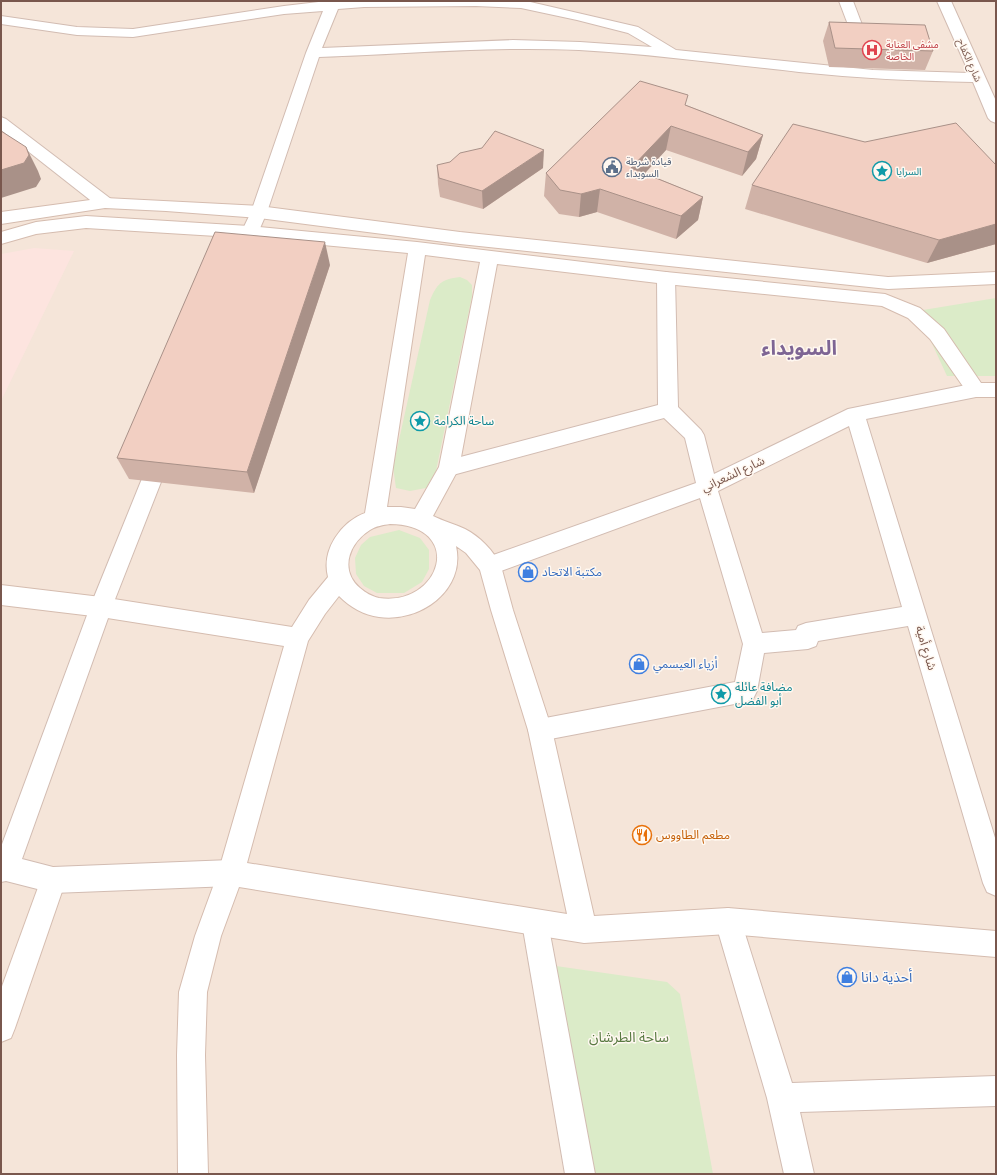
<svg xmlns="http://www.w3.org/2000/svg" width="997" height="1175" font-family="'Public Sans','Noto Sans Arabic',sans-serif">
  <rect width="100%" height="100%" fill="#fdf3eb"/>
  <rect fill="#f5e5d9" x="1" y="1" width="995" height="1173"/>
  <path fill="#fde4df" d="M 34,248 L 74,251 L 1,401 L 1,254 Z"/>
  <g fill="#dbebc8">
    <path d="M 460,277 L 467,280 L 472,285 L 472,296 L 436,471 L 426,488 L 410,491 L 396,488 L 393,467 L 430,300 C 437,284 441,279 460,277 Z"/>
    <path d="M 996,298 L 996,376 L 947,376 L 917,311 Z"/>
    <path d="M 399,530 L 420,538 L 429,550 L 429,569 L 422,582 L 404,593 L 377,593 L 364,586 L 356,574 L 355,558 L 361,545 L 370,537 Z"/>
    <path d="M 556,966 L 667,982 L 680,994 L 713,1174 L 595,1174 Z"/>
  </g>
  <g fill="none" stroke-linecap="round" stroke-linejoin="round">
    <defs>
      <g id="street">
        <path d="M 327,1 L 526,1 L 638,27 L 676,50 L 873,70 L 969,73 L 937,1 L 951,1 L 996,101 L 996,123 L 991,121 L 988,118 L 973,82 C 914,81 857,78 799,72 C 725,64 652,54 579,50 C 492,46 406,54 319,57 L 267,212 L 249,254 L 246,258 L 240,260 L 234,258 L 231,254 L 251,212 L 306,53 L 323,11 L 284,14 L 133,37 L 77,35 L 1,24 L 1,16 L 77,27 L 133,29 L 284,6 ZM 476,6 L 521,8 L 577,20 L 628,33 L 652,47 L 580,42 L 513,40 L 322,48 L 338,9 L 364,7 Z"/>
        <path d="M 839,1 L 853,1 L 872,51 L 870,54 L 865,55 L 860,54 L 858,51 Z"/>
        <path d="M 1,117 L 6,119 L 111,199 L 113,203 L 111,207 L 105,208 L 99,207 L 1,130 Z"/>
        <path d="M 666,272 L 672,274 L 675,278 L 678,407 L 701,430 L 704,435 L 714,474 L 848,409 L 976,383 L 983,385 L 986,390 L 983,395 L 976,397 L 866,419 L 996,841 L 996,896 L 987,892 L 983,883 L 908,626 L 818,641 L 816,646 L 808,649 L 764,653 L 757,691 L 753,699 L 745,702 L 540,741 L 532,738 L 528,730 L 532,722 L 540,719 L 735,682 L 743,644 L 700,498 L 490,575 L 482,573 L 479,566 L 482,559 L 696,483 L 685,438 L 664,418 L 449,476 L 442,474 L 439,468 L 442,462 L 449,460 L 658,405 L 657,278 L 660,274 ZM 849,426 L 902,607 L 806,623 L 798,626 L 796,630 L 762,633 L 718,491 Z"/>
        <path d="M 162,446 L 169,448 L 172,454 L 112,607 L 22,859 L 53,867 L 231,860 L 240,864 L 244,873 L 240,882 L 231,886 L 53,893 L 6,881 L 1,882 L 1,847 L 90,607 L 152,454 L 155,448 Z"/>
        <path d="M 728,908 L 737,912 L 741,921 L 792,1083 L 996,1076 L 996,1106 L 800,1112 L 814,1174 L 784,1174 L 767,1098 L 715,921 L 719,912 Z"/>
        <path d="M 535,910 L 544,914 L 548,923 L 595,1174 L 565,1174 L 522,923 L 526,914 Z"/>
      </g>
      <g id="secondary">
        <path d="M 105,198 L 259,206 L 460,232 L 888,277 L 996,272 L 996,284 L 888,289 L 460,244 L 259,218 L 166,211 L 105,208 L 1,224 L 1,212 Z"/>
        <path d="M 86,216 L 249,226 L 417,242 L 666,272 L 885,294 L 920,308 L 944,329 L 981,383 L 996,383 L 996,397 L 976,397 L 969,395 L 930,339 L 908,318 L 882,306 L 666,284 L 497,264 L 459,468 L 433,516 C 443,521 454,524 465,529 C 479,536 494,551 501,566 L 513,610 L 552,730 L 594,916 L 728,908 L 996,931 L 996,957 L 728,934 L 584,943 L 239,887 L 221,936 L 207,992 L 205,1055 L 208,1174 L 178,1174 L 177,1055 L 179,992 L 195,936 L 218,873 L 284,646 L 101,617 L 1,605 L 1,585 L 101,597 L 292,627 L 309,600 L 328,577 C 321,550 341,522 365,513 L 408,253 L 249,238 L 86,228 L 36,234 L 1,244 L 1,232 L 36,222 ZM 425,255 L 480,262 L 439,467 L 415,509 L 401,507 L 387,507 ZM 390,524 C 466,525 441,607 379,598 C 371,596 366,593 360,588 C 339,570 349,543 370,530 C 376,526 383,525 390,524 ZM 456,546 L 466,553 L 480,570 L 491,610 L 528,730 L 567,914 L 247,863 L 308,641 L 325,614 L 339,596 C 350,607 364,615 379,617 C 420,623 466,590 456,546 Z"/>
        <path d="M 53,867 L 62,871 L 66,880 L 15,1028 L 11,1038 L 1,1042 L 1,989 L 44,871 Z"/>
      </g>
    </defs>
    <use href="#street" stroke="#d2bcb2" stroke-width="2"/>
    <use href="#secondary" stroke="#d5bcaf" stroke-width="2"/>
    <use href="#street" fill="#fff" fill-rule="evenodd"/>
    <use href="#secondary" fill="#fff" fill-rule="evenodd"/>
  </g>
  <g fill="#d0b2a7">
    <path d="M 829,22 L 933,51 L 925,70 L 829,67 L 823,41 Z"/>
    <path d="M 686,105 L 763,135 L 756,159 L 742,176 L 666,150 L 645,173 L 703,197 L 698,220 L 676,239 L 597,212 L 579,217 L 559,214 L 544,196 L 546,173 Z"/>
    <path d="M 865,142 L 996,165 L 996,244 L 927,263 L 745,209 L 752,185 Z"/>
    <path d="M 437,165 L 543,168 L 483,209 L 440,197 L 438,184 Z"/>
    <path d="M 330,265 L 254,493 L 129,479 L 117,458 Z"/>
  </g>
  <g fill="#a99188">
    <path d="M 671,126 L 666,150 L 628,192 L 631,168 Z"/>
    <path d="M 763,135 L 756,159 L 742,176 L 748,152 Z"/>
    <path d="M 26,147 L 38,171 L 41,179 L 36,187 L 1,198 L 1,170 Z"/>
    <path d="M 544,150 L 543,168 L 483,209 L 482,191 Z"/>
    <path d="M 600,189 L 597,212 L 579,217 L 581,194 Z"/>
    <path d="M 703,197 L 698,220 L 676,239 L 681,216 Z"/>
    <path d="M 996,224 L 996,244 L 927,263 L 939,240 Z"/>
    <path d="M 325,242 L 330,265 L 254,493 L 247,472 Z"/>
  </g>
  <g fill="#f2cfc2" stroke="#a99188">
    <path d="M 829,22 L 925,25 L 933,51 L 835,48 Z"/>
    <path d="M 640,81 L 688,95 L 685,105 L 763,135 L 748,152 L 671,126 L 631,168 L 703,197 L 681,216 L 600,189 L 581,194 L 560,190 L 546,173 Z"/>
    <path d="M 956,123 L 996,165 L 996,224 L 939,240 L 752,185 L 793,124 L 865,142 Z"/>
    <path d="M 1,131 L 26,147 L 29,155 L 24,163 L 1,170 Z"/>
    <path d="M 495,131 L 544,150 L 482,191 L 439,178 L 437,165 L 450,162 L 460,153 L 482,148 Z"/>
    <path d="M 215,232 L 325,242 L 247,472 L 117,458 Z"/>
  </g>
  <defs>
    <symbol id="hospital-ring" viewBox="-11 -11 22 22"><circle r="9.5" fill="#fff8f1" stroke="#e0444e" stroke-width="1.5"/><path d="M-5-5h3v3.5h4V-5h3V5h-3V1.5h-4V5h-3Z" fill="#e0444e"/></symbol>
    <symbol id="civic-ring" viewBox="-11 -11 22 22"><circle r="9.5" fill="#fff8f1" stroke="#5c6f8a" stroke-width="1.5"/><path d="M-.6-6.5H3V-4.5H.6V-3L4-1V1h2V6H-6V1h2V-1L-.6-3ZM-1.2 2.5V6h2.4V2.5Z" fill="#5c6f8a"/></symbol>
    <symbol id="sight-ring" viewBox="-11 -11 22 22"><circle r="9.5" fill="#fff8f1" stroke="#0f9aa8" stroke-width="1.5"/><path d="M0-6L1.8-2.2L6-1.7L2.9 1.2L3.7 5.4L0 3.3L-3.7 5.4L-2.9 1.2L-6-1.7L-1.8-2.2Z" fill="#0f9aa8"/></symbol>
    <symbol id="shop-ring" viewBox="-11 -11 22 22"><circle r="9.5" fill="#fff8f1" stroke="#3f7fe0" stroke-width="1.5"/><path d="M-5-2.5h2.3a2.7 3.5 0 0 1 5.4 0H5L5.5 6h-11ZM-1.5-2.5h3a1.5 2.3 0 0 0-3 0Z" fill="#3f7fe0"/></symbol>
    <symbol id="restaurant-ring" viewBox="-11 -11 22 22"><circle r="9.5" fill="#fff8f1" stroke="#e8710a" stroke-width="1.5"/><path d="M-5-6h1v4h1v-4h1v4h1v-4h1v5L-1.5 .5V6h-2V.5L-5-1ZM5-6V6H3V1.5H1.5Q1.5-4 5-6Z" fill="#e8710a"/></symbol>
  </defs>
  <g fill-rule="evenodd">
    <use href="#hospital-ring" x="861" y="39" width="22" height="22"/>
    <use href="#civic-ring" x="601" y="156" width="22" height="22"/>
    <use href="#sight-ring" x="871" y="160" width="22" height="22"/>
    <use href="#sight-ring" x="409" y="410" width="22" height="22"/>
    <use href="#shop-ring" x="517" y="561" width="22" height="22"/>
    <use href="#shop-ring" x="628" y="653" width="22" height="22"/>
    <use href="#sight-ring" x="710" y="683" width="22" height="22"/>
    <use href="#restaurant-ring" x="631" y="824" width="22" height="22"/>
    <use href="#shop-ring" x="836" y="966" width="22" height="22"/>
  </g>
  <g text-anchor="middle" stroke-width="3" stroke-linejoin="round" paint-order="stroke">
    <g font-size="10" fill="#be3a42" stroke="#fff8f1" text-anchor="start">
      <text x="886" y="48">مشفى العناية<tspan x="886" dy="12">الخاصة</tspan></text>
    </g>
    <g font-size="10" fill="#79574d" stroke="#fff8f1">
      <text transform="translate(970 60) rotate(66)" y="4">شارع الكفاح</text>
    </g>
    <g font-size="10" fill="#4e5e75" stroke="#fff8f1" text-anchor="start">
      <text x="626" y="165">قيادة شرطة<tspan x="626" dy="12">السويداء</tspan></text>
    </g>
    <g font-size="10" fill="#0d838f" stroke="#fff8f1" text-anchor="start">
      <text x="896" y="175">السرايا</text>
    </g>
    <g font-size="12" fill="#0d838f" stroke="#fff8f1" text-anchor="start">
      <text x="434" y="425">ساحة الكرامة</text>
      <text x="735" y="691">مضافة عائلة<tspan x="735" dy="14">أبو الفضل</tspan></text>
    </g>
    <g font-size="12" fill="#79574d" stroke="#fff8f1">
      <text transform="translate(733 474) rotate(-25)" y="4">شارع الشعراني</text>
      <text transform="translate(926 648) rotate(73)" y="4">شارع أمية</text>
    </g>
    <g font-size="12" fill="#366cbe" stroke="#fff8f1" text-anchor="start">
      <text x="542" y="576">مكتبة الاتحاد</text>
      <text x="653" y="668">أزياء العيسمي</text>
    </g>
    <g font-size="12" fill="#c56008" stroke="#fff8f1" text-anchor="start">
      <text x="656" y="839">مطعم الطاووس</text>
    </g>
    <g font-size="14" fill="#366cbe" stroke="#fff8f1" text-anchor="start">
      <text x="861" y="982">أحذية دانا</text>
    </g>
    <g font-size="14" fill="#587941" stroke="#fff8f1">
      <text x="629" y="1042">ساحة الطرشان</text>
    </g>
    <g font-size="20" font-weight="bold" fill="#7e6594" stroke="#fff8f1">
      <text x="799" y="355">السويداء</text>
    </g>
  </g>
  <rect width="997" height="1175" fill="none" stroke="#79574d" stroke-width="4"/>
</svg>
